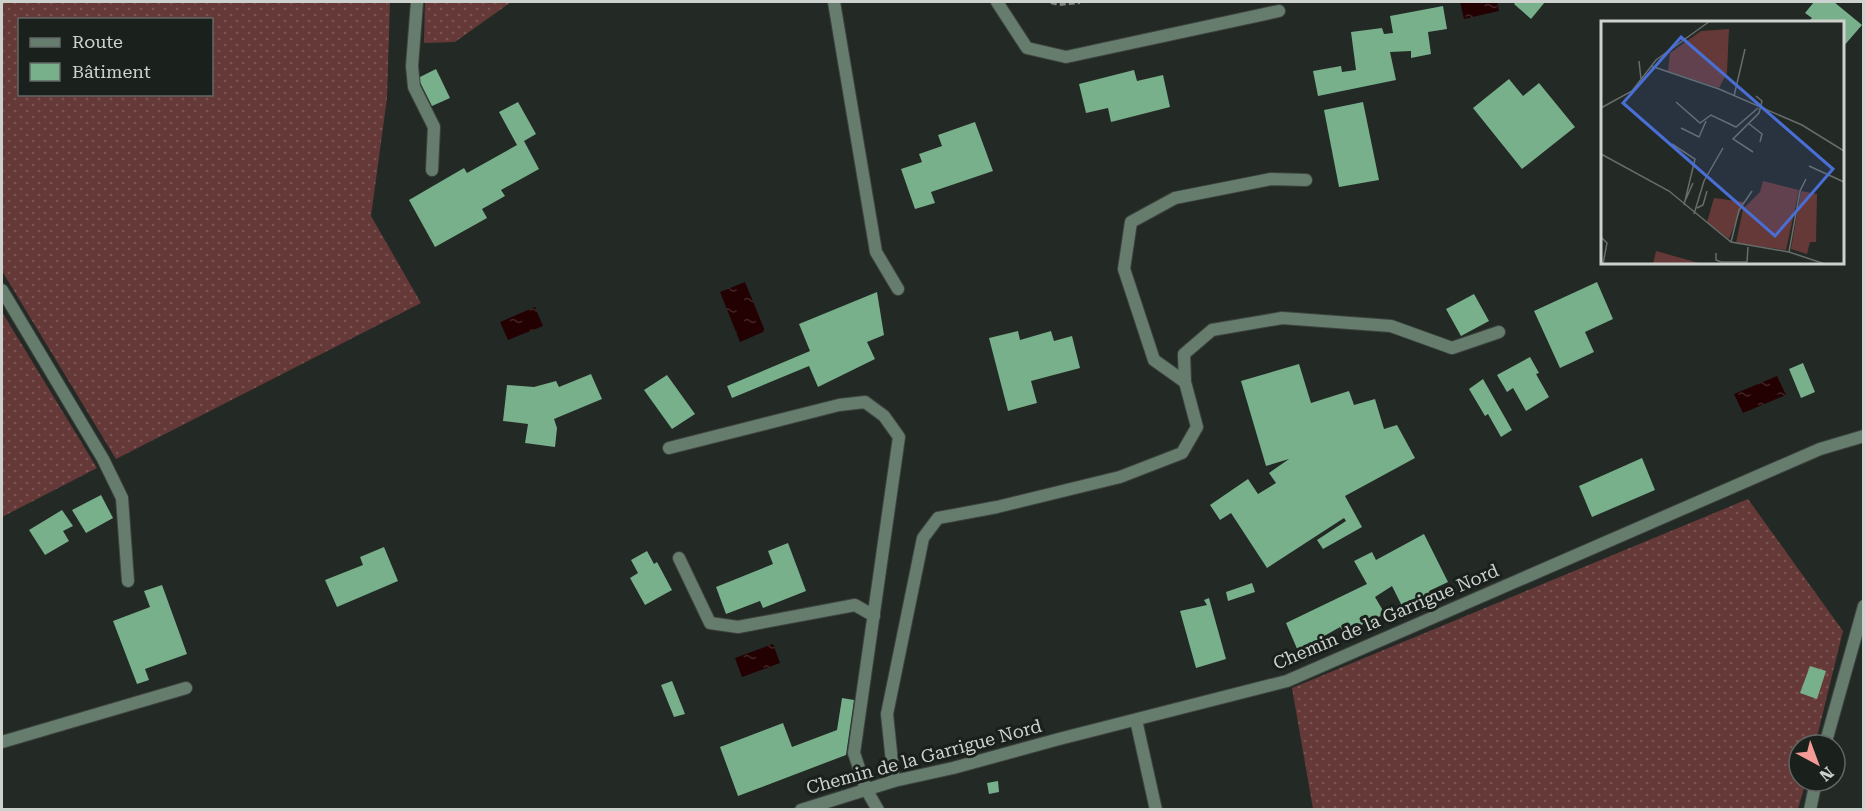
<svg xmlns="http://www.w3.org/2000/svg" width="1865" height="811" font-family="'Roboto Serif',serif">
  <defs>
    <pattern id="grass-dots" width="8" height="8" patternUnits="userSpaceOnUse" patternTransform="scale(1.5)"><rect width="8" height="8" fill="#653937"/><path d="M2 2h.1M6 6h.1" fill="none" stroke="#7a5553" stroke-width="1.8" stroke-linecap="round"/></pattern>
    <pattern id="water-ripples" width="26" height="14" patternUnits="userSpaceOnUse" patternTransform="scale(1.5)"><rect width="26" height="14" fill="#230103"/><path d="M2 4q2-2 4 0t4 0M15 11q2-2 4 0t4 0" fill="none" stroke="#422527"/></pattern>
  </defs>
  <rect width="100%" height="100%" fill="#232925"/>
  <g fill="url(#grass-dots)" fill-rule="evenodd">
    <path d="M 2,2 L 390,2 L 387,98 L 371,216 L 421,303 L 116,459 L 2,271 ZM 20,20 L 212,20 L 212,94 L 20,94 Z"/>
    <path d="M 425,2 L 511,2 L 455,42 L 424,43 Z"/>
    <path d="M 2,312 L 97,468 L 2,517 Z"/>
    <path d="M 1748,499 L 1843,631 L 1815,745 L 1799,745 L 1799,781 L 1806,781 L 1798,809 L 1313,809 L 1292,688 Z"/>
  </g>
  <g fill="url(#water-ripples)">
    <path d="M 1460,2 L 1497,2 L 1499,11 L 1464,19 Z"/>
    <path d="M 745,282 L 765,331 L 740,342 L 720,292 Z"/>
    <path d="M 535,307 L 543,326 L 508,340 L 500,322 Z"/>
    <path d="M 1777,376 L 1786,395 L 1743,413 L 1734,394 Z"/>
    <path d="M 773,644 L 780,663 L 742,677 L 735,658 Z"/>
  </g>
  <g fill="#78b08b">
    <path d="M 1516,2 L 1545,2 L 1531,19 L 1514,4 Z"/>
    <path d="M 1814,2 L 1834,2 L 1862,25 L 1842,48 L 1842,22 L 1808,22 L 1812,18 L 1805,13 Z"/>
    <path d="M 1443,6 L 1447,29 L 1428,32 L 1431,54 L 1411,58 L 1411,51 L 1390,52 L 1396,80 L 1318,96 L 1313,71 L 1341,66 L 1342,72 L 1356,70 L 1351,32 L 1382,28 L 1384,34 L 1393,33 L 1390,16 Z"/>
    <path d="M 436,69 L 450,98 L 432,106 L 418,78 Z"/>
    <path d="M 1134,70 L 1137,81 L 1163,75 L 1170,107 L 1111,122 L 1108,108 L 1086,113 L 1079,84 Z"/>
    <path d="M 1509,79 L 1523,96 L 1539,83 L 1575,127 L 1522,169 L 1473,108 Z"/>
    <path d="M 518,102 L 536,134 L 524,141 L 539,169 L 501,190 L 505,196 L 482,209 L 487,218 L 435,247 L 409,200 L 464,168 L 467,173 L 517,145 L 499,112 Z"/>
    <path d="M 1363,102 L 1379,180 L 1339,187 L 1324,110 Z"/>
    <path d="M 975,122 L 993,171 L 931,192 L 935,203 L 915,209 L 901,169 L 922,162 L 919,154 L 942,146 L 938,135 Z"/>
    <path d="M 1597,282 L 1613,319 L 1585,332 L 1594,352 L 1560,368 L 1534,311 Z"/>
    <path d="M 877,292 L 884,335 L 867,342 L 875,359 L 818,387 L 809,366 L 732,398 L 727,386 L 810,351 L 799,324 Z"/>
    <path d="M 1474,294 L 1489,321 L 1461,336 L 1446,309 Z"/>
    <path d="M 1018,331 L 1020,340 L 1051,331 L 1054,341 L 1072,336 L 1080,368 L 1031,381 L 1037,403 L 1008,411 L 989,338 Z"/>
    <path d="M 1530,357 L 1539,373 L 1536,374 L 1549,397 L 1526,411 L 1513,388 L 1507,392 L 1497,375 Z"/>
    <path d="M 1803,363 L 1815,392 L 1801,398 L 1789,369 Z"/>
    <path d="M 1299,364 L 1311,403 L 1349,391 L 1354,405 L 1375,399 L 1384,429 L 1397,425 L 1415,458 L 1345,496 L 1362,527 L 1323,549 L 1317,540 L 1346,521 L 1344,518 L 1267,568 L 1231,513 L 1220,520 L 1210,505 L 1248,479 L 1258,494 L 1276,483 L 1269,473 L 1289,459 L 1266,466 L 1241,381 Z"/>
    <path d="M 591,374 L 602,399 L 554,419 L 557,428 L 555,447 L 525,443 L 528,424 L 503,421 L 507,385 L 534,387 L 556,381 L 559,387 Z"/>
    <path d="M 667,375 L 695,414 L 672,429 L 644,390 Z"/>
    <path d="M 1483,379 L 1512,430 L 1501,437 L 1488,414 L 1485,416 L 1469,389 Z"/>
    <path d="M 1642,458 L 1655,490 L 1592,517 L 1579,486 Z"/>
    <path d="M 101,495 L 113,518 L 86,533 L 72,510 Z"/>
    <path d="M 62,510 L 73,526 L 63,531 L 69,541 L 45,555 L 29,530 Z"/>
    <path d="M 1424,534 L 1448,582 L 1429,591 L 1431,595 L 1403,608 L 1392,586 L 1375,597 L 1385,614 L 1344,633 L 1340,627 L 1298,651 L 1286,623 L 1367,584 L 1354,561 L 1372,552 L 1376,560 Z"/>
    <path d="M 788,543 L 806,591 L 763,608 L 760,601 L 726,614 L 716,587 L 773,564 L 768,551 Z"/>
    <path d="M 384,547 L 398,581 L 337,607 L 325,580 L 363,565 L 360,557 Z"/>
    <path d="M 647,551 L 654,564 L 657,562 L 672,590 L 645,605 L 630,578 L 638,573 L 631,560 Z"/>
    <path d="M 1252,583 L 1255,592 L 1228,601 L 1226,592 Z"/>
    <path d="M 162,585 L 187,654 L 145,669 L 149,680 L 137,684 L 113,621 L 150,607 L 144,591 Z"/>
    <path d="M 1209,598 L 1226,659 L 1196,668 L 1180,611 L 1207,605 L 1204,600 Z"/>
    <path d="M 1810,666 L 1826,671 L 1817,699 L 1800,693 Z"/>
    <path d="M 672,681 L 685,714 L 674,717 L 661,685 Z"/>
    <path d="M 842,698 L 854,700 L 846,755 L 738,796 L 720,747 L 783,723 L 792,747 L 837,730 Z"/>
    <path d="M 998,781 L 999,792 L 989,794 L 987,783 Z"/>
  </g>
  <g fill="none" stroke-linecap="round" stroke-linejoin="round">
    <defs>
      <g id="service">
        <path d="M 417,2 L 412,66 L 414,87 L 434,127 L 432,170"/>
        <path d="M 834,2 L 876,252 L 898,289"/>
        <path d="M 997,2 L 1027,48 L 1066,57 L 1279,11"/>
        <path d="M 2,290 L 103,459 L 122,498 L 128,581"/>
        <path d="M 1185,382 L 1154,360 L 1124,269 L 1131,222 L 1175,198 L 1271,179 L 1306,180"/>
        <path d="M 669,448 L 839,405 L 865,402 L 884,416 L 899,437 L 854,753 L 866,789 L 878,810"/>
        <path d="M 679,558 L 710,623 L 738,627 L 855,605 L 874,616"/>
        <path d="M 1136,720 L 1156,810"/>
        <path d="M 2,742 L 186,688"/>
        <path d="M 894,781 L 887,714 L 923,538 L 938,518 L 997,507 L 1120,477 L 1182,453 L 1197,427 L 1185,382 L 1184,354 L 1212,330 L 1282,318 L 1391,326 L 1452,348 L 1499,332"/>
      </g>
      <g id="minor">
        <path d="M 1825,745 L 1864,606"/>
        <path d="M 801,810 L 894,781 L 953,768 L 1059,739 L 1287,681 L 1820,449 L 1864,436"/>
        <path d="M 1810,810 L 1816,781"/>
      </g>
    </defs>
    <use href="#service" stroke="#3e4440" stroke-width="14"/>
    <use href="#minor" stroke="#3e4440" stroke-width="14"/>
    <path stroke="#7b807d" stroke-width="4" stroke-dasharray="6 3" stroke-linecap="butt" d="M 1051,2 L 1059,4 L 1080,2"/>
    <use href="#service" stroke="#667d6d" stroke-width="12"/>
    <use href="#minor" stroke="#667d6d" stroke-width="12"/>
  </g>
  <g text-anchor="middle" stroke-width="6" stroke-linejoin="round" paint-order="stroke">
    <g font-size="18" fill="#ced2cf" stroke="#1a201c">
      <text transform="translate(1386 617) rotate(-23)" y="6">Chemin de la Garrigue Nord</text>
      <text transform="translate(924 757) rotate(-15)" y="6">Chemin de la Garrigue Nord</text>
    </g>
  </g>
  <g transform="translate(1601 21)">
    <rect width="243" height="243" fill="#232925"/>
    <path d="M 128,8 L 126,52 L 118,67 L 67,50 L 69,32 L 100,10 ZM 162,160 L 198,169 L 185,229 L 135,222 L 142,188 L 159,171 ZM 200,170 L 216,173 L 215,221 L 209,221 L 206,233 L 190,228 ZM 113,177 L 143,181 L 128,218 L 106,201 ZM 55,230 L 98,242 L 98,243 L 52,243 Z" fill="#653937"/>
    <path fill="none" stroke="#676d69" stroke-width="1.5" d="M 38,40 L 40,58M 50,45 L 118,68 L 201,104 L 243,130M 133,75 L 144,28M 75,81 L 99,102 L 110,94 L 135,106 L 157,87M 0,87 L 31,70 L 55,39 L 109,0M 147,102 L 161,113 L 159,121M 80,107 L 98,116 L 105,100M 71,123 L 94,138 L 83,184M 152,131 L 132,118 L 158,92 L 161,80 L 155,75M 0,133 L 68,170 L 130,221 L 188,231 L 224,243M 208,145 L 243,161M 84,180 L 92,162M 96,187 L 102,184 L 106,170M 93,193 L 103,160 L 122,127M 0,216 L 6,222 L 2,243M 130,221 L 138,189 L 151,170M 188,231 L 199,170 L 205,158M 115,232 L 115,239 L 120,241 L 146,241 L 147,226"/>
    <path fill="#496fd6" fill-opacity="0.15" stroke="#496fd6" stroke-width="3" d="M 80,16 L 232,148 L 174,215 L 22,82 Z"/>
    <rect width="243" height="243" fill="none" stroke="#ced2cf" stroke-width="3"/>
  </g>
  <rect width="1865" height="811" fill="none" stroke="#ced2cf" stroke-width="6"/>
  <rect x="18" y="18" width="195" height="78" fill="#1a201c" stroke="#626764" stroke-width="1.5"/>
  <rect x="30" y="38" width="30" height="9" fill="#667d6d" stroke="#626764" stroke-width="1.5"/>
  <text x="72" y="48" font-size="18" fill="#ced2cf">Route</text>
  <rect x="30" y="63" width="30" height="18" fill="#78b08b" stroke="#626764" stroke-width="1.5"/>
  <text x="72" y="78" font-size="18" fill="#ced2cf">Bâtiment</text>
  <g transform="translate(1817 763) rotate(139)"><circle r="28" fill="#1a201c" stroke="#626764" stroke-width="1.5"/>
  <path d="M0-4.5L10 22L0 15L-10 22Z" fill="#f59b97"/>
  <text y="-9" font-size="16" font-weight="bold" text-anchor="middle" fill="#ced2cf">N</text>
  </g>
</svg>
